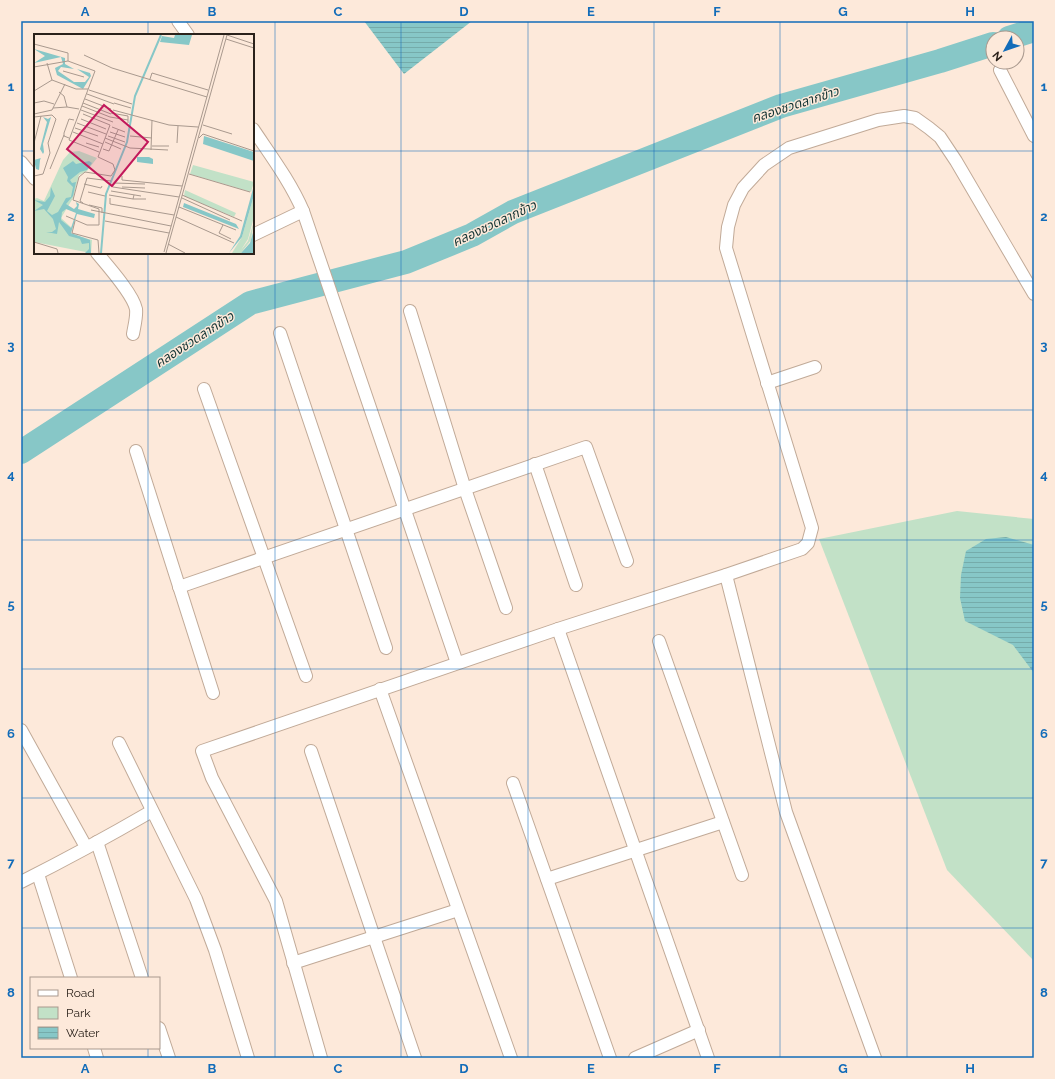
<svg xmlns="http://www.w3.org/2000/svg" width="1055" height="1079" font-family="Raleway,'Noto Sans Thai',sans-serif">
  <defs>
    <pattern id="water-rules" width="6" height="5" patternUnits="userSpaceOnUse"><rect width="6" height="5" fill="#87c7c7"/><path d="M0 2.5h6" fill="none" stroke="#75abaa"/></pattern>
  </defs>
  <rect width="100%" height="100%" fill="#fde9da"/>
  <path fill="#c2e1c7" d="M 957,511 L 1034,519 L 1034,961 L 947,870 L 819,539 Z"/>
  <g fill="url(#water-rules)">
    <path d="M 364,21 L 472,21 L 404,74 Z"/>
    <path d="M 1006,537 L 1034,545 L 1034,673 L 1013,645 L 965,621 L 960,598 L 961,575 L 966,551 L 986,539 Z"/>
  </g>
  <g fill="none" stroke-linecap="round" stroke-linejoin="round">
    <g stroke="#87c7c7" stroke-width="24">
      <path d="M 1009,38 L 1034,30"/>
      <path d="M 21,452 L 250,303 L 406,262 L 472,235 L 513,212 L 781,106 L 940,61 L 993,44"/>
    </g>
    <defs>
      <g id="minor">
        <path d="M 178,21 L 188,35"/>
        <path d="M 1000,70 L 1034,136"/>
        <path d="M 253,129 C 271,156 290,181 303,211 L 457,663"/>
        <path d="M 21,162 L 35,179"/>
        <path d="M 253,235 L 303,211"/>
        <path d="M 97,253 C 107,265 133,294 136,309 C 137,317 134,327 133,334"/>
        <path d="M 410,311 L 465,489 L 506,608"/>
        <path d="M 280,333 L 386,648"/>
        <path d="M 767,383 L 815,367"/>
        <path d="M 204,389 L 306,676"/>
        <path d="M 136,451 L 213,693"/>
        <path d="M 535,464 L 576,585"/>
        <path d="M 726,575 L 786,812 L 875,1058"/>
        <path d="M 179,587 L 586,447 L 627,561"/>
        <path d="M 558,629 L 708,1058"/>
        <path d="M 659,641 L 742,875"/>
        <path d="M 380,689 L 511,1058"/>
        <path d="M 21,730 L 86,847"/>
        <path d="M 119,743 L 196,899 L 215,950 L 248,1058"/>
        <path d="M 311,751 L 415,1058"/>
        <path d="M 513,783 L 610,1058"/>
        <path d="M 97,842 L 142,978"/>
        <path d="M 38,874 L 71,978"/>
        <path d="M 547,879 L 723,822"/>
        <path d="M 21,882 C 65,860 109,836 152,811"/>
        <path d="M 293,963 L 458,910"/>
        <path d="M 159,1028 L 169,1058"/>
        <path d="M 94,1048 L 97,1058"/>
        <path d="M 321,1058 L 276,901 L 212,778 L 202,751 L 558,629 L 726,575 L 802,549 L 808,543 L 812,528 L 726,248 L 728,227 L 734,205 L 743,188 L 764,165 L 789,148 L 878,120 L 904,116 L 915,118 L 929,128 L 940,137 L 956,161 L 1034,294"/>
        <path d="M 635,1058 L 699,1030"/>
      </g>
    </defs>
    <use href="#minor" stroke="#c1aa98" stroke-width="14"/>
    <use href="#minor" stroke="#fff" stroke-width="12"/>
  </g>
  <path fill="none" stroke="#126cb9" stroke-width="1" stroke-opacity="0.55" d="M 148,21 L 148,35M 275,21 L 275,1058M 401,21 L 401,1058M 528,21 L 528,1058M 654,21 L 654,1058M 780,21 L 780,1058M 907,21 L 907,1058M 21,151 L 35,151M 253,151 L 1034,151M 148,253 L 148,978M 21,281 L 1034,281M 21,410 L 1034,410M 21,540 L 1034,540M 21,669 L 1034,669M 21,798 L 1034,798M 21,928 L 1034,928M 148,1048 L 148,1058"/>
  <g text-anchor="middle" stroke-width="3" stroke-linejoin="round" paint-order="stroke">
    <g font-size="13" font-style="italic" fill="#123333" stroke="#fde9da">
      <text transform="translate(795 104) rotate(-18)" y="5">คลองชวดลากข้าว</text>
      <text transform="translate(494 223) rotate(-25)" y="5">คลองชวดลากข้าว</text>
      <text transform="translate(194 339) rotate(-33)" y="5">คลองชวดลากข้าว</text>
    </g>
  </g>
  <g transform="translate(34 34)">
    <rect width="220" height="220" fill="#fde9da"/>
    <path d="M 45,117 L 63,124 L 53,137 L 45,141 L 39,164 L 27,184 L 38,194 L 37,200 L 58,206 L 57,219 L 0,208 L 0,165 L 3,164 L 10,167 L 29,126 L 36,118 ZM 151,156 L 202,179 L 200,183 L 150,162 ZM 220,161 L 220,183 L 214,205 L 207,216 L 214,207 L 220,187 L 217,206 L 207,219 L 198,219 L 208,203 Z" fill="#c2e1c7"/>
    <path d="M 159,131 L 220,148 L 217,158 L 156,140 Z" fill="#c2e1c7"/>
    <path d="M 141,1 L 158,1 L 155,11 L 126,8 L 128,2 L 140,4 ZM 0,15 L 31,24 L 31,30 L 40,35 L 27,33 L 24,37 L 40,48 L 51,48 L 55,43 L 43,35 L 56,39 L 57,42 L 49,55 L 23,41 L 21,34 L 29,30 L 27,23 L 0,29 L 11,22 ZM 9,83 L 14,85 L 17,83 L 9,110 L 10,118 L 6,126 L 5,136 L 2,135 L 0,126 L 7,124 L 9,120 L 6,115 L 13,88 ZM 170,102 L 220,118 L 220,127 L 169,110 ZM 103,123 L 115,123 L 119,125 L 119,130 L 103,128 ZM 39,127 L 42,130 L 55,127 L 58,129 L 53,136 L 46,138 L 36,146 L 38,149 L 42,148 L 39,162 L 32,170 L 40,175 L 43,172 L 42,168 L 45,170 L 44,175 L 61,180 L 60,184 L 43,180 L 37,199 L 56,206 L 57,219 L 51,219 L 55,215 L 55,209 L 48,210 L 46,205 L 35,202 L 25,188 L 23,200 L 12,198 L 18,198 L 22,195 L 19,185 L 10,175 L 0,177 L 9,171 L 0,166 L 11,168 L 16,162 L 17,153 L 21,162 L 13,177 L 18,181 L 24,178 L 32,164 L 37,163 L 39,153 L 33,147 L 34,143 L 29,134 ZM 32,175 L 42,179 L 37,194 L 27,186 L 28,178 ZM 220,151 L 220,161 L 208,203 L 195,219 L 206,202 ZM 150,169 L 202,190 L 205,195 L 149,173 ZM 220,195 L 220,219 L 207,219 L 216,209 Z" fill="#87c7c7" fill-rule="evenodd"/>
    <path fill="none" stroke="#87c7c7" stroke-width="2" d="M 67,219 L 72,160 L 93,108 L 101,62 L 127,1"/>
    <path fill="none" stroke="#a9998e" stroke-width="1" d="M 193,1 L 220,10M 192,5 L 220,14M 0,10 L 34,19 L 34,27M 50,21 L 78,34 L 173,63M 13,29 L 18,46M 0,33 L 34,27 L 61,37 L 35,106 L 65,118M 29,37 L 50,43M 116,45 L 118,39 L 174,56M 55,56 L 98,70M 0,57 L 18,46 L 42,55 L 54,55M 25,58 L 30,62 L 33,73 L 45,75M 53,60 L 80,70M 51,65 L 77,75M 0,69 L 10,67 L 20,70M 49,69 L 77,80M 80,69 L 97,74M 48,72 L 76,83M 19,74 L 33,73M 47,76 L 79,88M 79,76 L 135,91 L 164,93M 77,79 L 94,82 L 94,89M 0,80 L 18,76 L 31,50M 0,83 L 18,81 L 22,85 L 14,109 L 16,119 L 9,140 L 0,142M 76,83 L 94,86M 47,85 L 72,95M 43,89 L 72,100M 169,91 L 198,100M 78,93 L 91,98M 41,94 L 64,102M 39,98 L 69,110M 76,98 L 91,103M 74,102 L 91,108M 96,102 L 118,104M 35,104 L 30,102 L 30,99 L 35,85 L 40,86M 71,104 L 96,114 L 134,116M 165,104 L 169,100 L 220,117M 71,108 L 87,115M 0,109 L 7,82M 52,109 L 65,113M 143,109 L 144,92M 118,112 L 135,112M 69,115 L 75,117 L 84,96M 117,116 L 118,86M 16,135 L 30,101M 155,140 L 216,158M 88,142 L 88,146 L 148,152M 80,149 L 111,150M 50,150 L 67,154 L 68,152M 79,153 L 145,163M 88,153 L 111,154M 77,157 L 107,162M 54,158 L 71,162M 75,161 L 99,165M 100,161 L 99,165 L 112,165M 148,161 L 208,187M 76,164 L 76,170 L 140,181M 148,164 L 196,186M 49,169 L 46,167 L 53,144 L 77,147M 55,171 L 68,174 L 68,179M 145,173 L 202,196M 57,176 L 137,192M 32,182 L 53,191 L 65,191 L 65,175 L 39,166 L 45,143 L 51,138 L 77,142 L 81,136 L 79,130 L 64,123 L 76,91 L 49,80M 142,183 L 200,209M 41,187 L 38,199 L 64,206 L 65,219M 71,187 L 135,199M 189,191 L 185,199 L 197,205M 0,208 L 23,215 L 24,219M 134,210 L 151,219M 130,218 L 190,1M 132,219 L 193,1"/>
    <path fill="#c2185b" fill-opacity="0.15" stroke="#c2185b" stroke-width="2" d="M 70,71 L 114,108 L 78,152 L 33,115 Z"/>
    <rect width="220" height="220" fill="none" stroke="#2b221b" stroke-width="2"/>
  </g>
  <rect width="1055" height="1079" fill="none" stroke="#fde9da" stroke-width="44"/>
  <rect x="30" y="977" width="130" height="72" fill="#fde9da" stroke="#a9998e"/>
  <rect x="38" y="990" width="20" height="6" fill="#ffffff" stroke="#a9998e"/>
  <text x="66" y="997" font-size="12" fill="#2b221b">Road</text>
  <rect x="38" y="1007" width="20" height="12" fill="#c2e1c7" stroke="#a9998e"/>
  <text x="66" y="1017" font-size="12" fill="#2b221b">Park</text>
  <rect x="38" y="1027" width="20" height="12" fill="url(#water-rules)" stroke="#a9998e"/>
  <text x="66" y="1037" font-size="12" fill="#2b221b">Water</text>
  <g transform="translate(1005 50) rotate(230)"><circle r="19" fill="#fde9da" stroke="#a9998e"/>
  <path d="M0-3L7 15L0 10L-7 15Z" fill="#126cb9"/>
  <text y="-6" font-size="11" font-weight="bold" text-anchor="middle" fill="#2b221b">N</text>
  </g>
  <rect x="22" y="22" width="1011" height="1035" fill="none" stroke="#126cb9" stroke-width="1.5"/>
  <g font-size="13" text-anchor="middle" font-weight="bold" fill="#126cb9">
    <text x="85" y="16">A</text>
    <text x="212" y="16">B</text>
    <text x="338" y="16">C</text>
    <text x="464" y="16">D</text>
    <text x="591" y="16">E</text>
    <text x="717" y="16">F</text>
    <text x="843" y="16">G</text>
    <text x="970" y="16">H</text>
    <text x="11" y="91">1</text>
    <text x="1044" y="91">1</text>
    <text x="11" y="221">2</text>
    <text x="1044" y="221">2</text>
    <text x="11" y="350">3</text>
    <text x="1044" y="350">3</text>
    <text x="11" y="479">4</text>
    <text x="1044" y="479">4</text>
    <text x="11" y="609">5</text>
    <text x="1044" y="609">5</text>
    <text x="11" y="738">6</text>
    <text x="1044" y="738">6</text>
    <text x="11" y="867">7</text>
    <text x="1044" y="867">7</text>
    <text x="11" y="997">8</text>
    <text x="1044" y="997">8</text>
    <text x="85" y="1073">A</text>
    <text x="212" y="1073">B</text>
    <text x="338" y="1073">C</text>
    <text x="464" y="1073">D</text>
    <text x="591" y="1073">E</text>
    <text x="717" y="1073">F</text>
    <text x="843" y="1073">G</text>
    <text x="970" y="1073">H</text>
  </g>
</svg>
